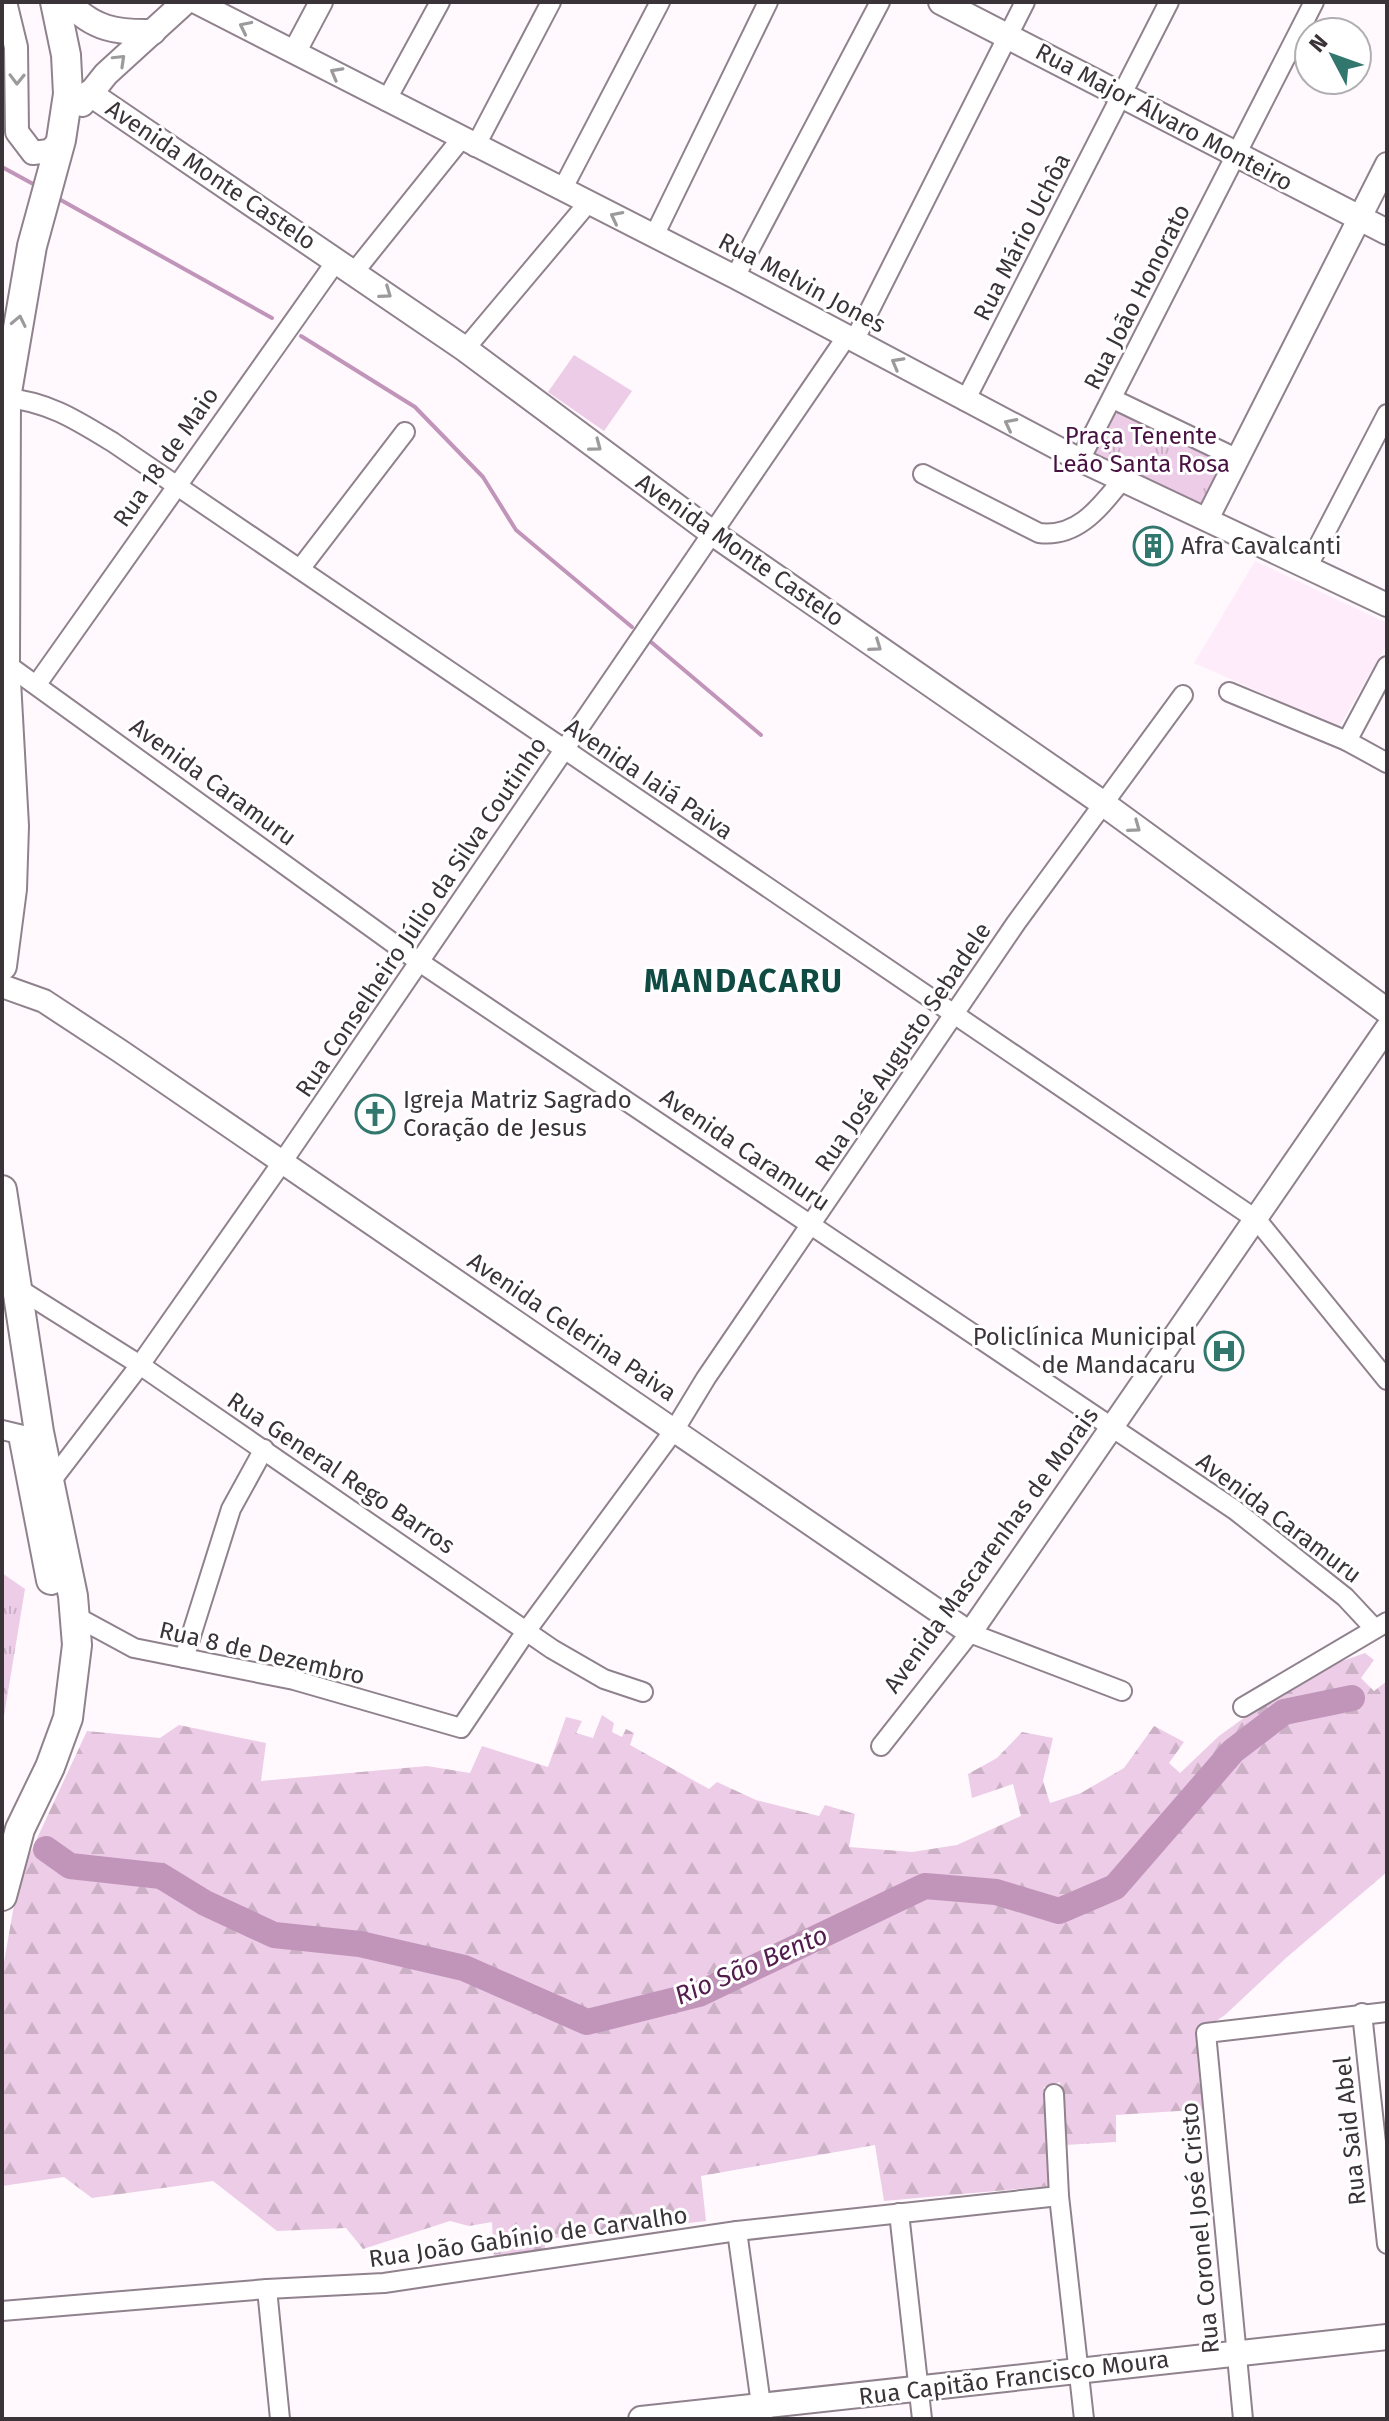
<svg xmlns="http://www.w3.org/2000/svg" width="1389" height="2421" font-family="'Fira Sans',sans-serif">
  <defs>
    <pattern id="grass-tufts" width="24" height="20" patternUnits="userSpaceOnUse" patternTransform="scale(2)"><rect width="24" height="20" fill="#eccce6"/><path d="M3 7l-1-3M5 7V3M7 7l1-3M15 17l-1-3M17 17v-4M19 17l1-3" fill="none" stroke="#cbb0c6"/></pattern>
    <pattern id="forest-firs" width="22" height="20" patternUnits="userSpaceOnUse" patternTransform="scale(2)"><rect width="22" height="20" fill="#eccce6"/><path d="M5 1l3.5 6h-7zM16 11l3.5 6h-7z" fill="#cbb0c6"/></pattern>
  </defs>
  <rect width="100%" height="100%" fill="#fff9fe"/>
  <path fill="#feecfb" d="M 1255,561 L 1387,623 L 1387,644 L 1339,727 L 1194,663 Z"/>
  <g fill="url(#grass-tufts)">
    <path d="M 1113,399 L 1236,458 L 1204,515 L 1080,460 Z"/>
    <path d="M 2,1573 L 25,1589 L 2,1728 Z"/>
  </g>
  <path fill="url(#forest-firs)" d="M 1365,1653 L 1374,1660 L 1361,1678 L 1374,1691 L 1387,1681 L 1387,1872 L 1286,1958 L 1225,2015 L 1204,2029 L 1210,2109 L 1116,2115 L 1116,2142 L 1065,2145 L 1060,2082 L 1044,2087 L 1050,2186 L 884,2201 L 875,2145 L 701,2176 L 706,2221 L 545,2239 L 545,2255 L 494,2261 L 492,2222 L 469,2226 L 450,2221 L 363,2249 L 346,2228 L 277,2231 L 213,2181 L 92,2198 L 64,2177 L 2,2186 L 4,1962 L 19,1877 L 87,1731 L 160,1738 L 179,1725 L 266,1743 L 261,1781 L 427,1766 L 470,1773 L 482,1746 L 548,1767 L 566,1717 L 582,1721 L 576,1733 L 593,1738 L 602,1715 L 614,1723 L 612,1732 L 622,1737 L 626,1729 L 634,1733 L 630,1745 L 709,1789 L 717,1782 L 756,1800 L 819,1816 L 825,1805 L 855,1814 L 849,1847 L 912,1852 L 957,1845 L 1021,1816 L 1013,1784 L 972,1798 L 968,1774 L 997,1758 L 1022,1732 L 1053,1738 L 1043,1781 L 1050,1803 L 1081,1793 L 1124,1768 L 1154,1726 L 1184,1742 L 1169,1763 L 1180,1773 L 1219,1736 L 1303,1675 Z"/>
  <path fill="#eccce6" d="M 574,355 L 632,391 L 604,431 L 548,392 Z"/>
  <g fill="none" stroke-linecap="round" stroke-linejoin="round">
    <g stroke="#c194b9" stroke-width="4">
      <path d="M 2,167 L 35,185"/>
      <path d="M 59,199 L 272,318"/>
      <path d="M 301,336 L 415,407 L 483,477 L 516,530 L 632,627"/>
      <path d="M 651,642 L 761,735"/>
    </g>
    <path stroke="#c194b9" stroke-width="26" d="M 46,1849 L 70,1866 L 161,1876 L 205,1903 L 274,1935 L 360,1944 L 464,1968 L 587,2022 L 699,1994 L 925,1886 L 996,1892 L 1059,1911 L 1115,1887 L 1233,1751 L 1284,1712 L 1352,1698"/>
    <defs>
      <g id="minor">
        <path d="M 386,101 L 440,2"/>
        <path d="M 475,147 L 551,2"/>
        <path d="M 562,190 L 660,2"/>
        <path d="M 654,236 L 768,2"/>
        <path d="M 355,271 L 461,139"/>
        <path d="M 735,277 L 880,2"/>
        <path d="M 855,339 L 1025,2"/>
        <path d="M 465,349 L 588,203"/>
        <path d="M 2,397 C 49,402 75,419 114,443 L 1257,1220 L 1387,1380"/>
        <path d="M 1113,399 L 1236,458"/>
        <path d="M 965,401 L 1169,2"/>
        <path d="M 1080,460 L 1314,2"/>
        <path d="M 923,474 L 1039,533 C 1078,538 1100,507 1123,479"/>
        <path d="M 1308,566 L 1387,414"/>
        <path d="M 300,569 L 405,432"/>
        <path d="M 5,663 L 418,961 L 1235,1510 L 1345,1597 L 1374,1628"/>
        <path d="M 37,684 L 337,260"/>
        <path d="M 1229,692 L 1347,741 L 1387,763"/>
        <path d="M 1347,741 L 1387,666"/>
        <path d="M 16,1287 L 140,1365 L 552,1649 L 604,1679 L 643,1692"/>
        <path d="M 2,1430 L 23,1435"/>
        <path d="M 52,1480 L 140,1365 L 283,1161 L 847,336"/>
        <path d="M 75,1616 L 134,1648 L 294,1680 L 461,1728 L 527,1630 L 675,1429 L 706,1378 L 1016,923 L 1183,695"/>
        <path d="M 184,1658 L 231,1509 L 264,1449"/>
        <path d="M 1243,1707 L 1387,1622"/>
        <path d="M 881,1746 L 970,1633 L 1122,1691"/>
        <path d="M 1362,2013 L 1387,2244"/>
        <path d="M 1054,2094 L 1059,2196 L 1084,2419"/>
        <path d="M 899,2213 L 922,2419"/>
        <path d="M 737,2231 L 763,2419"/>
        <path d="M 267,2289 L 280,2419"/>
        <path d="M 2,2311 L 267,2289 L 384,2283 L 737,2231 L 1059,2196"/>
        <path d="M 1243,2419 L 1206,2033 L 1387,2012"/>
      </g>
      <g id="tertiary">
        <path d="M 5,2 L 16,47 L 17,132 L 33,153 L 49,151 L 61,140"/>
        <path d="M 196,2 L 735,277 L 1080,460 L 1387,605"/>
        <path d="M 295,51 L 321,2"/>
        <path d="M 1208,517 L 1387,164"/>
        <path d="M 2,986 L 44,1001 L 120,1051 L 970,1633 L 1387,1028"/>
      </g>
      <g id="secondary">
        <path d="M 68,2 C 93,29 117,33 153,32"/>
        <path d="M 941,2 L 1387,232"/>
        <path d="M 89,93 L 465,349 L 711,532 L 1101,802 L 1387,1011"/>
        <path d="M 82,104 L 106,74 L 185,2"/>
        <path d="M 641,2419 L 1387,2337"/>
      </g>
      <g id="primary">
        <path d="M 2,966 L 12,889 L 14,826 L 5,663 L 6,398 L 32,246 L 61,140 L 68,94 L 66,55 L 55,2"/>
        <path d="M 2,1190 L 39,1432 L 73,1596 L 77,1645 L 68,1718 L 50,1767 L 20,1829 L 2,1896"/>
        <path d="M 24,1440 L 51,1580"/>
      </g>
    </defs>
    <use href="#minor" stroke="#90828d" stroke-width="22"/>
    <use href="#tertiary" stroke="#90828d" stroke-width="26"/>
    <use href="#secondary" stroke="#90828d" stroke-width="28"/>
    <use href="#primary" stroke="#90828d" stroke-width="32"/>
    <use href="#minor" stroke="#fff" stroke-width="18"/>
    <use href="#tertiary" stroke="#fff" stroke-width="22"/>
    <use href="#secondary" stroke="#fff" stroke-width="24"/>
    <use href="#primary" stroke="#fff" stroke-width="28"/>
  </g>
  <defs><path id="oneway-chevron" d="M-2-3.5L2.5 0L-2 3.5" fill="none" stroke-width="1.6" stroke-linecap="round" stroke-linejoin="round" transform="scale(2)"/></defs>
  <g stroke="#9c9a9c">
    <use href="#oneway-chevron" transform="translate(245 27) rotate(-154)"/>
    <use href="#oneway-chevron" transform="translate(120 60) rotate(-44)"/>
    <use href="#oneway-chevron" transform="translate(336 73) rotate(-151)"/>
    <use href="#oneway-chevron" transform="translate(17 79) rotate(91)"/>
    <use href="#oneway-chevron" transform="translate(616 217) rotate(-153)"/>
    <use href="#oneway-chevron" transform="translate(386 293) rotate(35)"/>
    <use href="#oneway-chevron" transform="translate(19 321) rotate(-78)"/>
    <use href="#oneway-chevron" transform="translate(897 363) rotate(-151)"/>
    <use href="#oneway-chevron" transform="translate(1010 424) rotate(-153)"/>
    <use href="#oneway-chevron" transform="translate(596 446) rotate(37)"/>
    <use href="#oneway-chevron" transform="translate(876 646) rotate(35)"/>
    <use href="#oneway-chevron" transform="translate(1135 827) rotate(36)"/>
  </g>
  <defs>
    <symbol id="building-ring" viewBox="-11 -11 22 22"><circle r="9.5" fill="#fff" stroke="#31776d" stroke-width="1.5"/><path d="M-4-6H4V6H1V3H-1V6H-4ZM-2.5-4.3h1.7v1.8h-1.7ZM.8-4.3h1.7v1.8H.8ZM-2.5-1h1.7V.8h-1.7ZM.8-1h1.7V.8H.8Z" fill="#31776d"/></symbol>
    <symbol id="church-ring" viewBox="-11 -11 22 22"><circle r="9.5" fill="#fff" stroke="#31776d" stroke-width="1.5"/><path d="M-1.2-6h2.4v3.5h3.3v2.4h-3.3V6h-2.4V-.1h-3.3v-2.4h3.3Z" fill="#31776d"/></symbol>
    <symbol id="hospital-ring" viewBox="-11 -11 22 22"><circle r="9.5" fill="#fff" stroke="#31776d" stroke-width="1.5"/><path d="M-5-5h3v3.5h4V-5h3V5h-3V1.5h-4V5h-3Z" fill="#31776d"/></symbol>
  </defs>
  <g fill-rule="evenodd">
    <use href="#building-ring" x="1131" y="524" width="44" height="44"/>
    <use href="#church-ring" x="353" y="1092" width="44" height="44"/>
    <use href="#hospital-ring" x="1202" y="1329" width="44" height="44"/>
  </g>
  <g text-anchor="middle" stroke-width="6" stroke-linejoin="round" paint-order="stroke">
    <g font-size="24" fill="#3a3439" stroke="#fff">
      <text transform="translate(1164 117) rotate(28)" y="8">Rua Major Álvaro Monteiro</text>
      <text transform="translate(211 175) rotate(34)" y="8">Avenida Monte Castelo</text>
      <text transform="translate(1022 237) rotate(-63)" y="8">Rua Mário Uchôa</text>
      <text transform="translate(802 283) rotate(28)" y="8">Rua Melvin Jones</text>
      <text transform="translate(1137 297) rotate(-63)" y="8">Rua João Honorato</text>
      <text transform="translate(166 457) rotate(-55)" y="8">Rua 18 de Maio</text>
      <text transform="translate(740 550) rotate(35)" y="8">Avenida Monte Castelo</text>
      <text transform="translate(649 779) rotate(34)" y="8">Avenida Iaiá Paiva</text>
      <text transform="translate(213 782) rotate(36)" y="8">Avenida Caramuru</text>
      <text transform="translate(421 917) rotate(-56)" y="8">Rua Conselheiro Júlio da Silva Coutinho</text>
      <text transform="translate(903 1047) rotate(-56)" y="8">Rua José Augusto Sebadele</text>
      <text transform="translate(745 1150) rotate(34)" y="8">Avenida Caramuru</text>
      <text transform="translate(572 1327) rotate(34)" y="8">Avenida Celerina Paiva</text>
      <text transform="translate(341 1473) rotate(34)" y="8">Rua General Rego Barros</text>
      <text transform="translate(1279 1518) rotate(37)" y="8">Avenida Caramuru</text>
      <text transform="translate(991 1550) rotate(-54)" y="8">Avenida Mascarenhas de Morais</text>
      <text transform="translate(262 1653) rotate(13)" y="8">Rua 8 de Dezembro</text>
      <text transform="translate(1350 2131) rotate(-96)" y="8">Rua Said Abel</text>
      <text transform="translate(1200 2228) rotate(-95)" y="8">Rua Coronel José Cristo</text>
      <text transform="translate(528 2237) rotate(-8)" y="8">Rua João Gabínio de Carvalho</text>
      <text transform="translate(1014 2378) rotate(-7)" y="8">Rua Capitão Francisco Moura</text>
    </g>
    <g font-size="24" fill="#481142" stroke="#fff">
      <text x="1141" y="444">Praça Tenente<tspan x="1141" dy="28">Leão Santa Rosa</tspan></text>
    </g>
    <g font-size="24" fill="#3a3439" stroke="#fff" text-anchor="start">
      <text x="1181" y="554">Afra Cavalcanti</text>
      <text x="403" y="1108">Igreja Matriz Sagrado<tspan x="403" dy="28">Coração de Jesus</tspan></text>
      <text x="1196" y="1345" text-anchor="end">Policlínica Municipal<tspan x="1196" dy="28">de Mandacaru</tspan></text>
    </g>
    <g font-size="26" font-style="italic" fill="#521c4c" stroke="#fff">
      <text transform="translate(751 1965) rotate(-23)" y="9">Rio São Bento</text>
    </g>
    <g font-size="32" font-weight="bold" letter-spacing="2" fill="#0f4b43" stroke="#fff">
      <text x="744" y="992">MANDACARU</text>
    </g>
  </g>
  <rect width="1389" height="2421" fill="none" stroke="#3a3439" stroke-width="8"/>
  <g transform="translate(1333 56) rotate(311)"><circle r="38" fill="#ffffff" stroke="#b0aeb0" stroke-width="2"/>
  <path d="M0-6L14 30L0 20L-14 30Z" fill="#31776d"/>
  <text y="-12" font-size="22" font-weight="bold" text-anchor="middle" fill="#3a3439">N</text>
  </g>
</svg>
